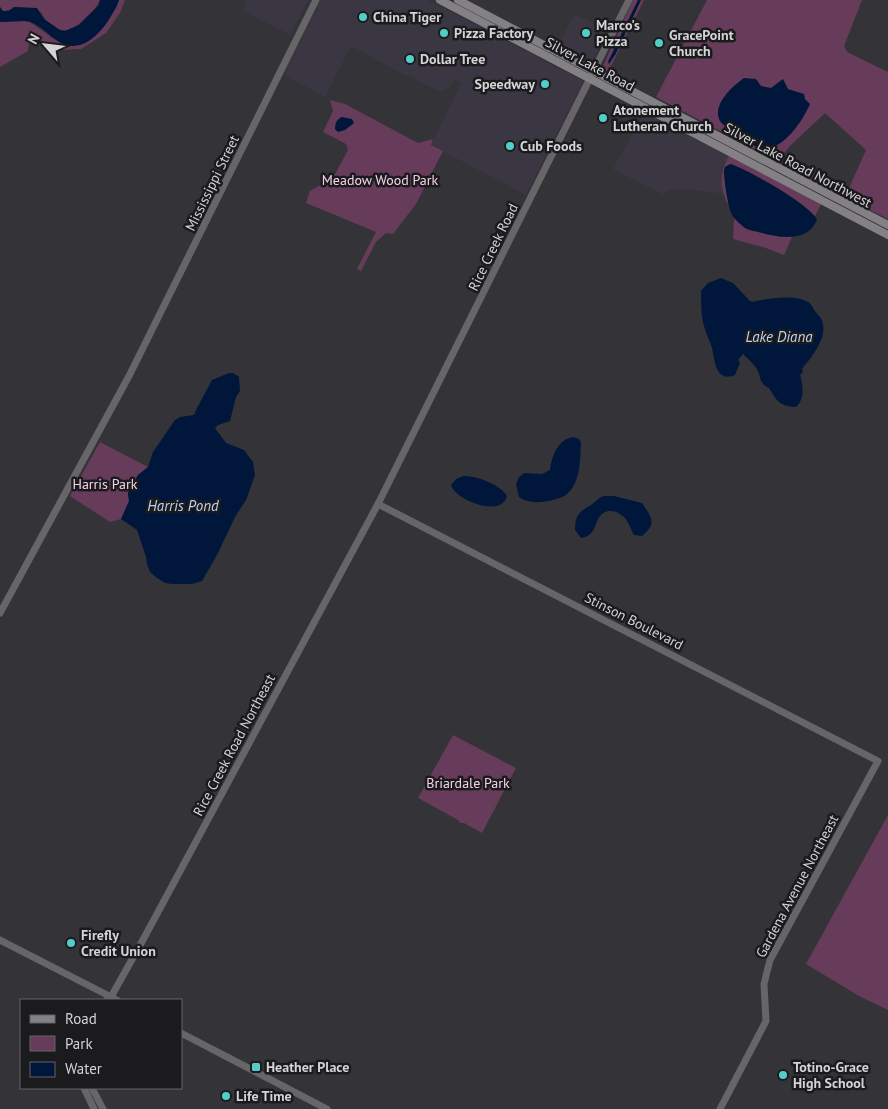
<svg xmlns="http://www.w3.org/2000/svg" width="888" height="1109" font-family="'PT Sans',sans-serif">
  <rect width="100%" height="100%" fill="#343338"/>
  <g fill="#3a3743">
    <path d="M 247,0 L 308,0 L 290,35 L 244,11 Z"/>
    <path d="M 321,0 L 428,0 L 581,80 L 583,82 L 526,195 L 431,145 L 461,83 L 455,80 L 448,88 L 441,92 L 414,79 L 415,77 L 405,75 L 351,46 L 325,97 L 286,76 L 286,71 Z"/>
    <path d="M 574,14 L 609,31 L 591,63 L 559,45 Z"/>
    <path d="M 645,111 L 729,155 L 722,169 L 724,194 L 689,189 L 667,190 L 664,195 L 613,169 Z"/>
  </g>
  <g fill="#663c5a">
    <path d="M 0,0 L 100,0 C 96,9 89,14 82,21 C 66,37 50,31 41,12 L 30,8 L 14,7 L 11,11 L 3,11 L 0,7 Z"/>
    <path d="M 119,0 L 125,0 L 120,13 L 106,33 L 81,49 L 62,50 L 38,39 L 29,44 L 28,51 L 0,67 L 0,22 L 25,21 L 30,22 L 54,39 L 116,9 Z"/>
    <path d="M 633,0 L 638,0 L 608,62 L 615,55 L 641,0 L 644,0 L 608,72 L 602,68 Z"/>
    <path d="M 707,0 L 862,0 L 844,46 L 847,52 L 888,72 L 888,219 L 845,197 L 866,150 L 825,113 L 791,145 L 777,161 L 656,97 Z"/>
    <path d="M 330,100 L 345,104 L 418,143 L 433,139 L 431,145 L 443,151 L 416,204 L 393,234 L 386,233 L 376,242 L 361,271 L 357,269 L 376,232 L 306,203 L 310,191 L 333,178 L 348,150 L 346,144 L 323,132 L 333,111 Z"/>
    <path d="M 729,155 L 821,204 L 815,216 C 794,195 759,177 732,164 L 724,170 L 729,203 L 727,203 C 719,183 720,174 729,155 Z"/>
    <path d="M 734,218 L 745,228 L 779,237 L 792,237 L 784,255 L 766,248 L 733,239 Z"/>
    <path d="M 100,442 L 148,467 L 138,475 L 128,493 L 129,501 L 124,515 L 121,519 L 110,522 L 70,496 Z"/>
    <path d="M 453,735 L 516,768 L 482,833 L 464,823 L 460,823 L 458,820 L 418,798 Z"/>
    <path d="M 888,815 L 888,1010 L 859,996 L 806,964 Z"/>
  </g>
  <g fill="#00173b">
    <path d="M 100,0 L 119,0 C 111,21 87,58 59,42 C 49,36 42,26 30,22 L 25,21 L 0,22 L 0,7 L 3,11 C 9,11 10,10 14,7 L 37,8 L 44,19 L 60,30 L 65,31 L 79,25 L 98,6 Z"/>
    <path d="M 638,0 L 641,0 L 615,55 L 609,64 L 608,62 Z"/>
    <path d="M 744,78 L 756,79 L 761,86 L 771,88 L 783,79 L 788,89 L 804,94 L 805,99 L 810,104 C 802,122 780,156 757,147 C 749,143 740,137 734,132 C 728,128 719,124 718,115 C 717,100 733,86 744,78 Z"/>
    <path d="M 342,117 L 352,119 L 354,123 L 345,130 L 338,132 L 335,129 C 335,123 337,119 342,117 Z"/>
    <path d="M 730,164 C 749,170 807,203 817,219 C 809,244 776,237 758,232 C 754,231 747,230 744,227 C 741,225 738,222 735,219 C 728,213 724,180 724,170 L 725,167 Z"/>
    <path d="M 721,278 L 733,283 L 750,301 L 753,302 C 767,298 796,294 808,302 C 812,304 812,307 815,311 C 818,315 822,318 823,324 C 826,340 811,358 802,369 L 803,372 L 800,375 C 803,385 805,399 796,407 C 779,406 777,401 769,388 C 760,384 761,379 758,371 C 755,365 748,359 743,354 L 738,360 L 740,363 L 735,375 C 715,383 715,360 712,348 C 710,341 706,334 704,326 C 701,315 701,303 701,291 L 708,283 Z"/>
    <path d="M 229,373 L 233,373 L 239,377 L 240,391 L 236,397 L 230,421 L 218,425 L 215,428 L 226,443 L 244,450 L 253,462 L 255,475 L 246,500 L 235,517 L 217,555 L 202,581 L 192,584 L 172,584 L 165,583 L 157,578 L 150,572 L 147,564 L 146,557 L 137,530 L 121,519 L 129,501 L 128,493 L 138,475 L 148,467 L 153,452 L 175,420 L 180,417 L 194,415 L 197,408 L 212,380 Z"/>
    <path d="M 573,437 L 579,439 L 581,443 C 580,459 581,482 567,494 C 563,498 555,499 549,501 C 539,503 528,503 519,497 L 516,484 L 519,477 L 524,473 L 542,474 L 550,470 C 552,456 557,440 573,437 Z"/>
    <path d="M 463,476 C 475,475 501,485 507,496 C 502,518 456,501 451,485 L 456,479 Z"/>
    <path d="M 604,496 L 614,496 L 642,503 C 651,517 658,523 642,536 L 634,535 C 631,530 629,523 625,518 C 617,510 605,507 598,519 C 596,523 595,529 591,533 C 589,536 585,537 581,538 L 575,530 C 575,515 579,512 591,505 C 596,502 597,498 604,496 Z"/>
  </g>
  <g fill="none" stroke-linecap="round" stroke-linejoin="round">
    <g stroke="#676568" stroke-width="7">
      <path d="M 378,504 L 878,761 L 770,960 L 764,984 L 766,1021 L 720,1109"/>
      <path d="M 0,613 L 129,376 L 316,0"/>
      <path d="M 0,940 L 117,1000"/>
      <path d="M 107,1000 L 111,997 L 144,938 L 378,504 L 629,0"/>
      <path d="M 181,1033 L 327,1109"/>
      <path d="M 84,1088 L 94,1109"/>
      <path d="M 92,1088 L 103,1109"/>
    </g>
    <g stroke="#848185" stroke-width="8">
      <path d="M 440,0 L 888,235"/>
      <path d="M 458,0 L 888,225"/>
    </g>
  </g>
  <g fill="#53cdc9" stroke="#1b1b1d" stroke-width="2">
    <circle cx="363" cy="17" r="5"/>
    <circle cx="444" cy="33" r="5"/>
    <circle cx="586" cy="33" r="5"/>
    <circle cx="659" cy="43" r="5"/>
    <circle cx="410" cy="59" r="5"/>
    <circle cx="545" cy="84" r="5"/>
    <circle cx="603" cy="118" r="5"/>
    <circle cx="510" cy="146" r="5"/>
    <circle cx="71" cy="943" r="5"/>
    <rect x="251" y="1062" width="10" height="10" rx="2.5"/>
    <circle cx="783" cy="1075" r="5"/>
    <circle cx="226" cy="1096" r="5"/>
  </g>
  <g text-anchor="middle" stroke-width="5" stroke-linejoin="round" paint-order="stroke">
    <g font-size="14" font-weight="bold" fill="#d4d3d7" stroke="#1b1b1d" text-anchor="start">
      <text x="373" y="22">China Tiger</text>
      <text x="596" y="30">Marco's<tspan x="596" dy="16">Pizza</tspan></text>
      <text x="454" y="38">Pizza Factory</text>
      <text x="669" y="40">GracePoint<tspan x="669" dy="16">Church</tspan></text>
      <text x="420" y="64">Dollar Tree</text>
      <text x="535" y="89" text-anchor="end">Speedway</text>
      <text x="613" y="115">Atonement<tspan x="613" dy="16">Lutheran Church</tspan></text>
      <text x="520" y="151">Cub Foods</text>
      <text x="81" y="940">Firefly<tspan x="81" dy="16">Credit Union</tspan></text>
      <text x="266" y="1072">Heather Place</text>
      <text x="793" y="1072">Totino-Grace<tspan x="793" dy="16">High School</tspan></text>
      <text x="236" y="1101">Life Time</text>
    </g>
    <g font-size="14" fill="#d4d3d7" stroke="#1b1b1d">
      <text transform="translate(590 64) rotate(28)" y="5">Silver Lake Road</text>
      <text transform="translate(798 165) rotate(28)" y="5">Silver Lake Road Northwest</text>
      <text transform="translate(212 183) rotate(-64)" y="5">Mississippi Street</text>
      <text transform="translate(493 247) rotate(-64)" y="5">Rice Creek Road</text>
      <text transform="translate(634 621) rotate(27)" y="5">Stinson Boulevard</text>
      <text transform="translate(234 745) rotate(-62)" y="5">Rice Creek Road Northeast</text>
      <text transform="translate(797 886) rotate(-62)" y="5">Gardena Avenue Northeast</text>
    </g>
    <g font-size="14" fill="#f5d1e9" stroke="#1b1b1d">
      <text x="380" y="185">Meadow Wood Park</text>
      <text x="105" y="489">Harris Park</text>
      <text x="468" y="788">Briardale Park</text>
    </g>
    <g font-size="15" font-style="italic" fill="#bbd3f2" stroke="#1b1b1d">
      <text x="779" y="342">Lake Diana</text>
      <text x="183" y="511">Harris Pond</text>
    </g>
  </g>
  <rect x="20" y="999" width="162" height="90" fill="#1b1b1d" stroke="#656567"/>
  <rect x="30" y="1015" width="25" height="8" fill="#848185" stroke="#656567"/>
  <text x="65" y="1024" font-size="15" fill="#d4d3d7">Road</text>
  <rect x="30" y="1036" width="25" height="15" fill="#663c5a" stroke="#656567"/>
  <text x="65" y="1049" font-size="15" fill="#d4d3d7">Park</text>
  <rect x="30" y="1062" width="25" height="15" fill="#00173b" stroke="#656567"/>
  <text x="65" y="1074" font-size="15" fill="#d4d3d7">Water</text>
  <g transform="translate(45 45) rotate(298)" stroke="#1b1b1d" stroke-width="4" paint-order="stroke">
  <path d="M0-4L9 19L0 12L-9 19Z" fill="#d4d3d7"/>
  <text y="-8" font-size="14" font-weight="bold" text-anchor="middle" fill="#d4d3d7">N</text>
  </g>
</svg>
